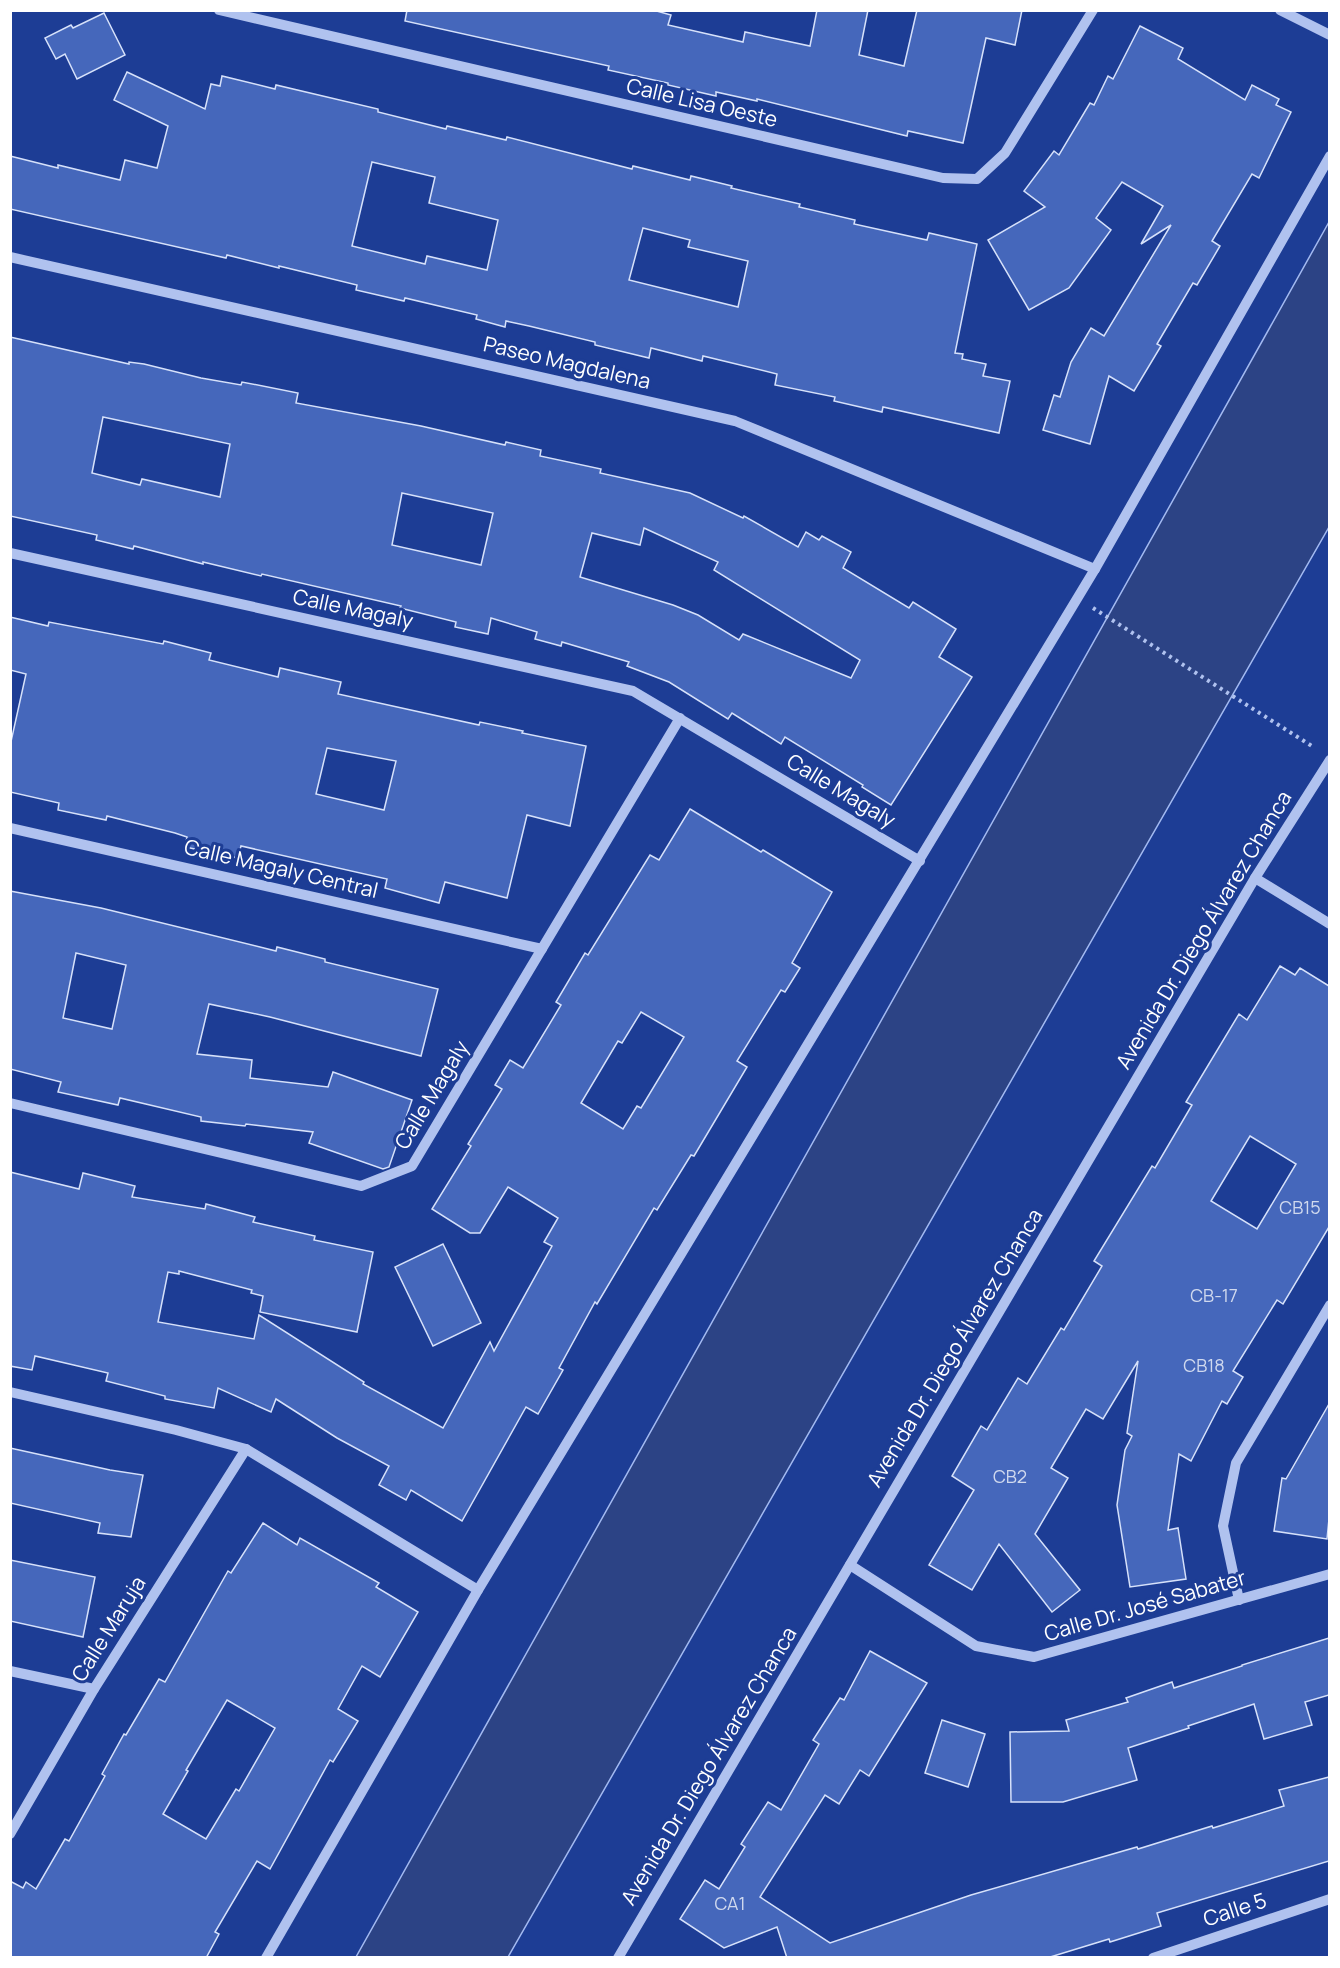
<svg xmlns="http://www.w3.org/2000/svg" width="1340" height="1968" font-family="Manrope,sans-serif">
  <rect width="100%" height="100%" fill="#1d3d95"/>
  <path fill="#2c4385" stroke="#a3baf1" stroke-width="1.5" d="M 1329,222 L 1329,527 L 508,1957 L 356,1957 Z"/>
  <g fill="#4567bb" stroke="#d6e1fa" stroke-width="1.5" fill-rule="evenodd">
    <path d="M 407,10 L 653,10 L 671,15 L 668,25 L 743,42 L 745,32 L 810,46 L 817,10 L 868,10 L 859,55 L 904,66 L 917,10 L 1022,10 L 1015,45 L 986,38 L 963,143 L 908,131 L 907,136 L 757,99 L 757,101 L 716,92 L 716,96 L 668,85 L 668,83 L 608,70 L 609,66 L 405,21 Z"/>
    <path d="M 104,13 L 125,55 L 77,79 L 65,54 L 56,59 L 45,38 L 71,25 L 73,28 Z"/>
    <path d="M 1140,26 L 1183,48 L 1178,59 L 1245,100 L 1252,85 L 1279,99 L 1276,105 L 1291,112 L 1259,178 L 1252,174 L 1212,241 L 1220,246 L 1197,285 L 1193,283 L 1157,344 L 1161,346 L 1134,391 L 1109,376 L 1090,444 L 1043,430 L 1054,395 L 1060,397 L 1071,362 L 1091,328 L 1104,336 L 1171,225 L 1141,244 L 1163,206 L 1122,182 L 1096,218 L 1111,230 L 1069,288 L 1029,310 L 988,240 L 1045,207 L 1024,191 L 1054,151 L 1059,155 L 1090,103 L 1094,105 L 1108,76 L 1113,79 Z"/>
    <path d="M 127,72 L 205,109 L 211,84 L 220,86 L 222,76 L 275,89 L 276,85 L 378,109 L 378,112 L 446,129 L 447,126 L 506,140 L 507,137 L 632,169 L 633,166 L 690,180 L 691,176 L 732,186 L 731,188 L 800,204 L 799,207 L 855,220 L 854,224 L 927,240 L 929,233 L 977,244 L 955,353 L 963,354 L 962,359 L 986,364 L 983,376 L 1010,381 L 999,433 L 883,407 L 882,412 L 834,401 L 835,397 L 775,385 L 777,374 L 703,356 L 702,361 L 651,348 L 649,358 L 595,345 L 595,342 L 529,326 L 506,321 L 505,327 L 476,319 L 477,315 L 405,298 L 404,301 L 356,290 L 357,285 L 279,266 L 279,268 L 227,255 L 226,258 L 10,209 L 10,156 L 58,168 L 58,165 L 120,180 L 125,160 L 157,168 L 168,126 L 114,100 ZM 372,162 L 435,177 L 429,203 L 498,220 L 487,270 L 427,256 L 425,264 L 352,246 ZM 643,228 L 690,240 L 688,247 L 748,261 L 738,307 L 629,280 Z"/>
    <path d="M 10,337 L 129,364 L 129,362 L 144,364 L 201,378 L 241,385 L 242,382 L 298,393 L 296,403 L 421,426 L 505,445 L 506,442 L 541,450 L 540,456 L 601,469 L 600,473 L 690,493 L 743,518 L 744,516 L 798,547 L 806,532 L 819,540 L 822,536 L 851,552 L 843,568 L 909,608 L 913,602 L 956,629 L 939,657 L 972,677 L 891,805 L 862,787 L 863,785 L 785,737 L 781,744 L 732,713 L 728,719 L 669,682 L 627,666 L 629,662 L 562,642 L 561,646 L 535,639 L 537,632 L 491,618 L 488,634 L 455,627 L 456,622 L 400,608 L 401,606 L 262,574 L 261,576 L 203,562 L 203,564 L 134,546 L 133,549 L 96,540 L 97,535 L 10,516 ZM 103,417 L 230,444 L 220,497 L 142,479 L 140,485 L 92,473 ZM 402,493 L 493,513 L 481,565 L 392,545 ZM 644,528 L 718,562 L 714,570 L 860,660 L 851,678 L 743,634 L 739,640 L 698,615 L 673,605 L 580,577 L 592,533 L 640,545 Z"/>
    <path d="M 10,617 L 48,626 L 49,622 L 163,644 L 164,641 L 211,653 L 209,660 L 278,677 L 280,668 L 341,682 L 338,694 L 479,725 L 480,722 L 523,731 L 522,733 L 586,746 L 570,826 L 527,815 L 507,898 L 445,882 L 439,903 L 385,888 L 387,879 L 241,846 L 238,858 L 185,847 L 187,837 L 175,833 L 107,816 L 106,820 L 58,810 L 59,803 L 10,792 L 10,746 L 26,674 L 10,670 ZM 327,748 L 396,761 L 384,810 L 316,794 Z"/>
    <path d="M 690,809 L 761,852 L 763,850 L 832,892 L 792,963 L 800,968 L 785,992 L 781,990 L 737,1061 L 747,1067 L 694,1156 L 691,1155 L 657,1210 L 654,1208 L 597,1304 L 595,1302 L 559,1368 L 563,1370 L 538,1414 L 526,1407 L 462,1521 L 411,1490 L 406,1500 L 379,1485 L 389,1466 L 337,1438 L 276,1399 L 271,1412 L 218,1388 L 214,1408 L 165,1399 L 165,1396 L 106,1381 L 108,1373 L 35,1356 L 32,1370 L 10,1366 L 10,1172 L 79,1189 L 83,1173 L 135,1186 L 132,1197 L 205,1209 L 206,1204 L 255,1217 L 253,1222 L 315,1236 L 314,1240 L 373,1252 L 357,1332 L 260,1312 L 263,1296 L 251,1293 L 252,1290 L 179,1271 L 179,1274 L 168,1272 L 158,1322 L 254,1339 L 259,1315 L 364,1382 L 363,1384 L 443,1428 L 490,1342 L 494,1351 L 552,1246 L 544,1242 L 558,1218 L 508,1187 L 480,1233 L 470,1233 L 432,1209 L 471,1146 L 468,1144 L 502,1089 L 495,1085 L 510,1060 L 523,1068 L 561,1005 L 556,1002 L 585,953 L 588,955 L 650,855 L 659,860 ZM 641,1012 L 684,1037 L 641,1108 L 637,1106 L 623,1129 L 581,1103 L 618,1041 L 622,1043 Z"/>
    <path d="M 10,891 L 101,908 L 276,951 L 277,947 L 325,959 L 325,962 L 438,989 L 421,1056 L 270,1017 L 209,1004 L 197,1054 L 252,1060 L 250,1078 L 328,1087 L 333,1072 L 412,1100 L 389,1167 L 383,1169 L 309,1143 L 313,1132 L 246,1124 L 245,1126 L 201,1121 L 201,1117 L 120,1098 L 118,1105 L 58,1092 L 61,1082 L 10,1069 ZM 76,953 L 126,965 L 112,1029 L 63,1018 Z"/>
    <path d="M 1280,966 L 1295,975 L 1300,968 L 1329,986 L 1329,1227 L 1283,1304 L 1277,1300 L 1233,1371 L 1243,1377 L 1227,1404 L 1222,1401 L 1191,1461 L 1179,1454 L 1168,1530 L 1178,1528 L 1186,1579 L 1130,1587 L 1117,1505 L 1125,1450 L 1132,1436 L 1127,1433 L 1138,1361 L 1103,1419 L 1086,1409 L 1051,1468 L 1068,1478 L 1035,1534 L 1080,1590 L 1052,1612 L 999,1544 L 972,1590 L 929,1565 L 974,1490 L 952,1476 L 981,1426 L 987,1430 L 1018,1378 L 1027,1384 L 1061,1328 L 1064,1330 L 1102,1266 L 1094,1261 L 1152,1166 L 1155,1168 L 1192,1105 L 1186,1102 L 1239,1014 L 1247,1020 ZM 1250,1136 L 1296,1164 L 1257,1229 L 1211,1201 Z"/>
    <path d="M 443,1244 L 481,1323 L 433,1346 L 395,1267 Z"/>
    <path d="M 1329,1404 L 1329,1519 L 1327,1539 L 1274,1531 L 1282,1478 L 1286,1479 Z"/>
    <path d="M 10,1448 L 110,1470 L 143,1475 L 131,1537 L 98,1533 L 100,1523 L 10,1503 Z"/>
    <path d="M 263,1523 L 297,1545 L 300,1538 L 379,1583 L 376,1587 L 418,1612 L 380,1677 L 362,1666 L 338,1709 L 358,1721 L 333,1762 L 330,1760 L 270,1869 L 257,1861 L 215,1932 L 219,1934 L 206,1958 L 10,1958 L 10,1881 L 23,1888 L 26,1882 L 36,1889 L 65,1839 L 69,1841 L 105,1776 L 102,1774 L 124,1734 L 126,1735 L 159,1679 L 165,1682 L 228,1571 L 231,1573 ZM 227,1700 L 275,1728 L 239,1791 L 236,1789 L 206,1839 L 163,1814 L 188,1771 L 186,1770 Z"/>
    <path d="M 10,1560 L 95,1577 L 83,1637 L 10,1621 Z"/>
    <path d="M 1329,1638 L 1329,1695 L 1305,1702 L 1312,1725 L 1264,1739 L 1254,1704 L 1188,1726 L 1189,1728 L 1128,1748 L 1137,1780 L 1063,1802 L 1011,1802 L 1010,1732 L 1069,1731 L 1066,1720 L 1128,1702 L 1126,1698 L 1172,1682 L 1174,1688 L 1242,1666 L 1242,1665 Z"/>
    <path d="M 870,1651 L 927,1683 L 869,1776 L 860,1770 L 839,1804 L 825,1795 L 760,1897 L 830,1943 L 971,1895 L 1137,1847 L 1138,1849 L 1212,1826 L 1213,1828 L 1284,1806 L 1279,1790 L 1329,1777 L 1329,1861 L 1157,1913 L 1161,1926 L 1110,1942 L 1109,1939 L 1047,1958 L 787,1958 L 777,1927 L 724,1948 L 680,1919 L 705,1880 L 719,1889 L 745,1847 L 741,1844 L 768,1802 L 781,1810 L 819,1744 L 813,1740 L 840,1698 L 844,1700 Z"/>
    <path d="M 942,1720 L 985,1734 L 968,1787 L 925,1773 Z"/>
  </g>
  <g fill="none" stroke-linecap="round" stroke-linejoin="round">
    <path stroke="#b0c2ef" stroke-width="4" stroke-dasharray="3 4.5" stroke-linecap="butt" d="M 1093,608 L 1315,748"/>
    <g stroke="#b0c2ef" stroke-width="10">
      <path d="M 219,10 L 943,178 L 977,179 L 1005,153 L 1093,10"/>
      <path d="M 1280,10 L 1330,35"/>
      <path d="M 10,257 L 735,421 L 1095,569"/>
      <path d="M 10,553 L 633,691 L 920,861"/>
      <path d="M 10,828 L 542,949"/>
      <path d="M 1255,878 L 1330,924"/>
      <path d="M 10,1103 L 361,1186 L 412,1166 L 680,718"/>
      <path d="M 10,1392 L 176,1430 L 246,1449 L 478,1590"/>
      <path d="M 850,1565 L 976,1646 L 1034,1657 L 1330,1574"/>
      <path d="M 1239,1600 L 1223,1526 L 1236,1463 L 1330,1305"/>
      <path d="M 10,1671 L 94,1689"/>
      <path d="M 10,1834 L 94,1689 L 246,1449"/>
      <path d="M 266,1958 L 478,1590 L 1095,569 L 1330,156"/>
      <path d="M 618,1958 L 1255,878 L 1330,760"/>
      <path d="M 1153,1958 L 1330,1899"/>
    </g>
  </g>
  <g text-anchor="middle" stroke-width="6" stroke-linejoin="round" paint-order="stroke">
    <g font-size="18" fill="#d0d9ee">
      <text x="1300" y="1214">CB15</text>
      <text x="1214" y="1302">CB-17</text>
      <text x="1204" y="1372">CB18</text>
      <text x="1010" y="1483">CB2</text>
      <text x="730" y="1910">CA1</text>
    </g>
    <g font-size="21" fill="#fff" stroke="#1d3d95">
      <text transform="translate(702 103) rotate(13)" y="7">Calle Lisa Oeste</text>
      <text transform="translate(567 363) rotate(13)" y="7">Paseo Magdalena</text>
      <text transform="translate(353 609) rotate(12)" y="7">Calle Magaly</text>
      <text transform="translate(841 791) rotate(31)" y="7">Calle Magaly</text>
      <text transform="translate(281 869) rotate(13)" y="7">Calle Magaly Central</text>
      <text transform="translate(1204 930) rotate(-59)" y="7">Avenida Dr. Diego Álvarez Chanca</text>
      <text transform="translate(432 1095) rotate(-59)" y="7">Calle Magaly</text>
      <text transform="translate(955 1348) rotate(-59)" y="7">Avenida Dr. Diego Álvarez Chanca</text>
      <text transform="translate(1145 1606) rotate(-16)" y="7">Calle Dr. José Sabater</text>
      <text transform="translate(109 1629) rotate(-58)" y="7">Calle Maruja</text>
      <text transform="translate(709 1766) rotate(-59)" y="7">Avenida Dr. Diego Álvarez Chanca</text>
      <text transform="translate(1235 1910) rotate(-18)" y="7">Calle 5</text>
    </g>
  </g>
  <rect width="1340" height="1968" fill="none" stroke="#ffffff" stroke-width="24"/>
</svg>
